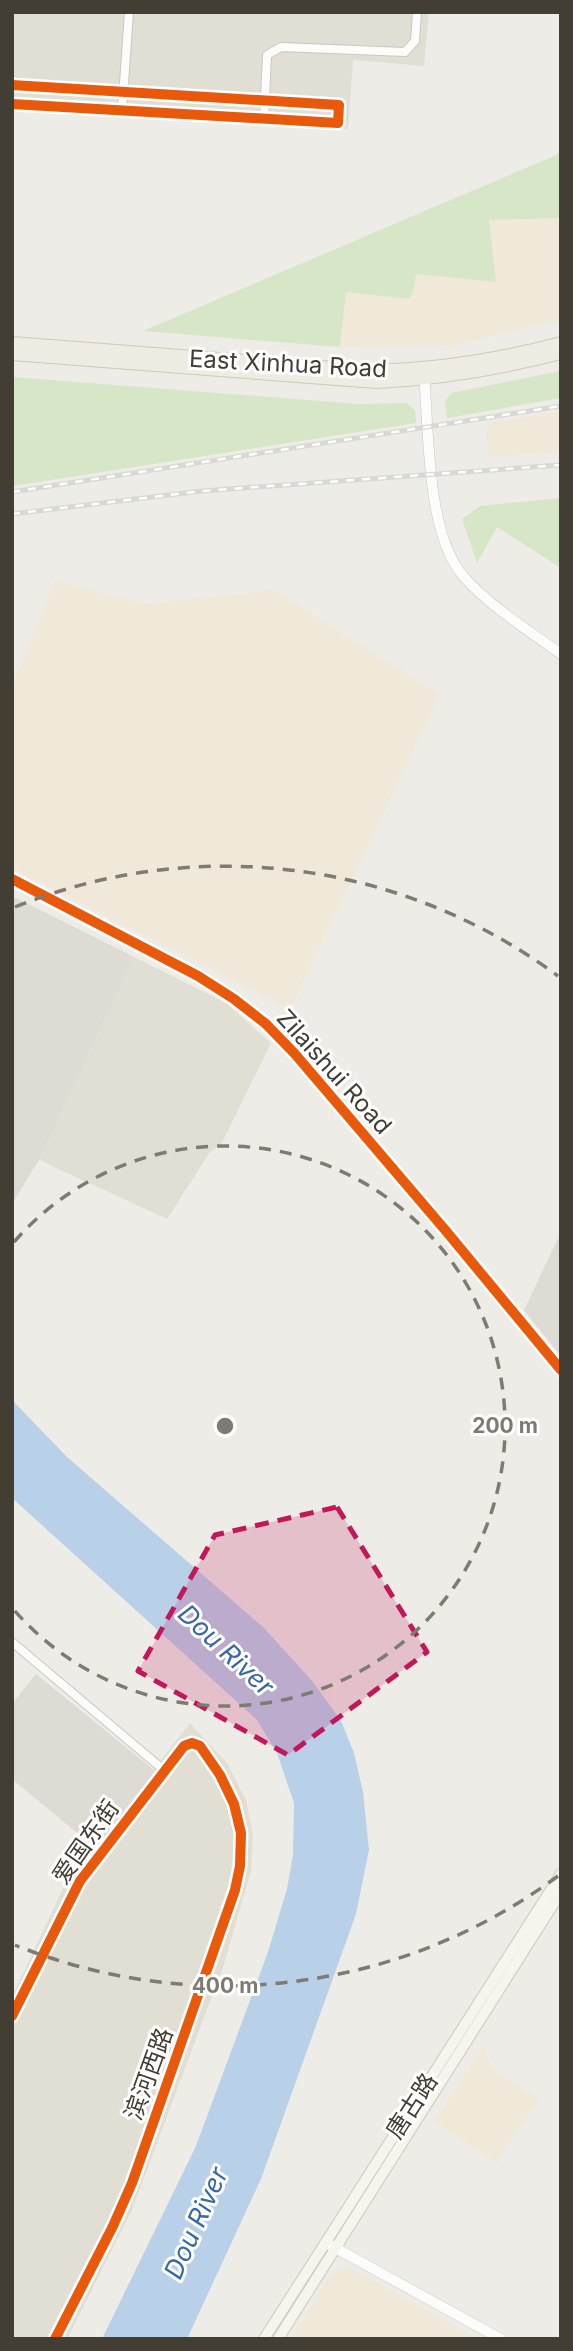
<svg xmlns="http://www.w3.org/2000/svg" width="573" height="2351" font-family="Inter,'Noto Sans SC',sans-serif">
  <rect width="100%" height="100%" fill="#edece6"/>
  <g fill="#e1ded4">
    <path d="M 12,12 L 429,12 L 424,66 L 353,60 L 348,129 L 12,107 Z"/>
    <path d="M 134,957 L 226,1003 L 271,1043 L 222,1143 L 210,1152 L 167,1219 L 39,1160 Z"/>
    <path d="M 190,1723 L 227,1763 L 246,1800 L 253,1836 L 251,1871 L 224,1964 L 132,2210 L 67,2339 L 12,2339 L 12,1997 L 66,1882 Z"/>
  </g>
  <g fill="#f0e9d9">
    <path d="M 561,218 L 561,320 L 450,346 L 340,347 L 346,292 L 409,299 L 413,293 L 416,274 L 495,282 L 489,220 Z"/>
    <path d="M 561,411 L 561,452 L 488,457 L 487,422 Z"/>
    <path d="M 55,581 L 144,604 L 274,590 L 440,695 L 290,1009 L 12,868 L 12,686 Z"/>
    <path d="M 483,2046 L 492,2069 L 539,2099 L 496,2163 L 434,2122 Z"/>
    <path d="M 350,2268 L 445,2321 L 477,2339 L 291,2339 L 329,2278 L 338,2271 Z"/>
  </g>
  <g fill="#dddbd4">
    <path d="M 12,896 L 134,957 L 39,1160 L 12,1204 Z"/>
    <path d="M 561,1232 L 561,1356 L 524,1310 Z"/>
    <path d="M 36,1674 L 155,1771 L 94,1847 L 12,1779 L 12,1704 Z"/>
  </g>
  <g fill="#d6e6c7">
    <path d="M 561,153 L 561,218 L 489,220 L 496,282 L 416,274 L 413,293 L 409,299 L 346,292 L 340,347 L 143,331 Z"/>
    <path d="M 561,371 L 561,398 L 447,418 L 445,401 L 451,393 Z"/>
    <path d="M 12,377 L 359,404 L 407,403 L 415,411 L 416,423 L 12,486 Z"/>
    <path d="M 561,498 L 561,568 L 497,527 L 477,563 L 462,519 L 480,506 Z"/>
  </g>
  <path fill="#b9d0e9" d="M 12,1400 L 67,1457 L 264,1628 L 313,1682 L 341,1721 L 354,1753 L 363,1792 L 369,1850 L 356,1914 L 261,2179 L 187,2339 L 102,2339 L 196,2146 L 268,1952 L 287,1889 L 293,1855 L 294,1803 L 277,1753 L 257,1720 L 12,1498 Z"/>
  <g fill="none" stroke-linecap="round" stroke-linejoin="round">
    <defs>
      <g id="minor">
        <path d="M 12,85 L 339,105 L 338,123 L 12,104"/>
        <path d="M 122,111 L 129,12"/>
        <path d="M 264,119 L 267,55 L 281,47 L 405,52 L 415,41 L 417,12"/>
        <path d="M 12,1642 L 165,1771"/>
        <path d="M 12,2016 L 80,1881 L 184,1746 L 192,1743 L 200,1746 L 220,1775 L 234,1804 L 241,1833 L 240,1866 L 235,1890 L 132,2183 L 113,2226 L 55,2339"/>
      </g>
      <g id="tertiary">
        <path d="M 424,374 C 429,429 426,535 464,577 C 491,607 528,630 561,654"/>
        <path d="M 12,879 L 198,976 L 234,999 L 266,1024 L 295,1054 L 446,1231 L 561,1370"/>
        <path d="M 330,2245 L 501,2339"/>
      </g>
      <g id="secondary">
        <path d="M 264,2339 L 561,1874"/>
        <path d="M 278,2339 L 561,1892"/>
      </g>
      <g id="primary">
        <path d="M 12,343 L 374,371 C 438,369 498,360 561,343"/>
        <path d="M 12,354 L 376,382 C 439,379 499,369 561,353"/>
      </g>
    </defs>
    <use href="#minor" stroke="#c9c8c2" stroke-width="10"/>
    <use href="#tertiary" stroke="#c9c8c2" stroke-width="11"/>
    <use href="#secondary" stroke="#ccc9be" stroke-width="12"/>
    <use href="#primary" stroke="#cecab5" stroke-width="14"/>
    <use href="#minor" stroke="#fcfcfb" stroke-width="8"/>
    <use href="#tertiary" stroke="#fcfcfb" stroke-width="10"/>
    <use href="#secondary" stroke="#f5f4ed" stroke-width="10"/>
    <use href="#primary" stroke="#efede3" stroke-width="12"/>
    <defs>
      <g id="rail">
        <path d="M 12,492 L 561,406"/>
        <path d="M 12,514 L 202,491 L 561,465"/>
      </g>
    </defs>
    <use href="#rail" stroke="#d8d8d7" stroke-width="5"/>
    <use href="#rail" stroke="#fff" stroke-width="2.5" stroke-dasharray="8" stroke-linecap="butt"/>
    <defs>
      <g id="cycleway">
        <path d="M 12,85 L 339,105 L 338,123 L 12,104"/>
        <path d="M 12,879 L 198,976 L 234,999 L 266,1024 L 295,1054 L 446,1231 L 561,1370"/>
        <path d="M 12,2016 L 80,1881 L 184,1746 L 192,1743 L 200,1746 L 220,1775 L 234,1804 L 241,1833 L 240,1866 L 235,1890 L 132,2183 L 113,2226 L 55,2339"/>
      </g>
    </defs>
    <use href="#cycleway" stroke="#fff" stroke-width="15"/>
    <use href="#cycleway" stroke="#e8590c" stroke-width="10"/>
  </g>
  <path fill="#c2185b" fill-opacity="0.2" stroke="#c2185b" stroke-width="5" stroke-dasharray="14 9" stroke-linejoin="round" d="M 337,1507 L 427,1652 L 288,1755 L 138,1671 L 215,1535 Z"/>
  <g fill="none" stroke="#7e7b72" stroke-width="3.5" stroke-dasharray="12 9">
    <path d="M14 1242A280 280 0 1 1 14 1610"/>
    <path d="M558 1876A560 560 0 0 1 15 1945M15 907A560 560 0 0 1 558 976"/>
  </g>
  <g text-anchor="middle" stroke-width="6" stroke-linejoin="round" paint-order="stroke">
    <g font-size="24" fill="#423e34" stroke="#fff">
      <text transform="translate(288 364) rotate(3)" y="8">East Xinhua Road</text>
      <text transform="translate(334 1072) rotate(48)" y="8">Zilaishui Road</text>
      <text transform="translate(86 1842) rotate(-55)" y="8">爱国东街</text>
      <text transform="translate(149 2074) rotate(-70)" y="8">滨河西路</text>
      <text transform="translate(412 2106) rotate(-57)" y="8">唐古路</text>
    </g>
    <g font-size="26" font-style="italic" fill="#3668a5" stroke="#fff">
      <text transform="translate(226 1650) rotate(43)" y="9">Dou River</text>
      <text transform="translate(196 2223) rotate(-66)" y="9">Dou River</text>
    </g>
  </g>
  <circle cx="225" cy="1426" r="10" fill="#7e7b72" stroke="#fff" stroke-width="3.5"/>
  <g font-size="21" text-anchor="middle" font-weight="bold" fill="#7e7b72" stroke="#fff" stroke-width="6" stroke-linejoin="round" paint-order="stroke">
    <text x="505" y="1433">200 m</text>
    <text x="225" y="1993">400 m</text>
  </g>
  <rect width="573" height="2351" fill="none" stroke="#423e34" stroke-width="28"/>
</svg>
